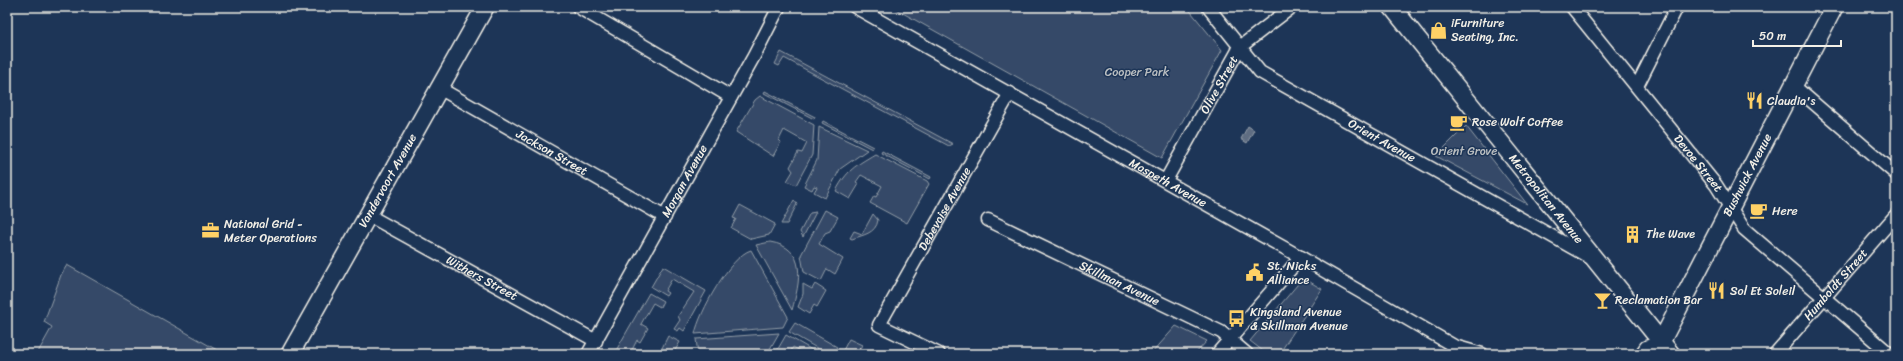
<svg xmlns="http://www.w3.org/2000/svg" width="1903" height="361" font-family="Sriracha,sans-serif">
  <rect width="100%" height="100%" fill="#1d3557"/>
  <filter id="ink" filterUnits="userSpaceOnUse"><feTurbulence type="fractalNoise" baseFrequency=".025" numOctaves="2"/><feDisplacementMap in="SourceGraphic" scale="8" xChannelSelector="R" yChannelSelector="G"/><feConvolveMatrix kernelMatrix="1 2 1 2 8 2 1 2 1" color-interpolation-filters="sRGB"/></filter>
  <g filter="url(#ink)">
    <g fill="#354a67" stroke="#949ea8">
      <path d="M 892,7 L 1187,7 L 1222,50 L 1162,158 Z"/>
      <path d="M 781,52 L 953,144 L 949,146 L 784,58 L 779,66 L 775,64 Z"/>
      <path d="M 765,91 L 815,117 L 814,119 L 764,93 Z"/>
      <path d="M 760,96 L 814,125 L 812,155 L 796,185 L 787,181 L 793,171 L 790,167 L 798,152 L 802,153 L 807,143 L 784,130 L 779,140 L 781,142 L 773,156 L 736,132 L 755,100 Z"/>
      <path d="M 823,121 L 873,147 L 872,149 L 822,123 Z"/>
      <path d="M 1466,126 L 1527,204 L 1436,156 Z"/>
      <path d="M 819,127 L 867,150 L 840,169 L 825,198 L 814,192 L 817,187 L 814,186 L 812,190 L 804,186 L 817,160 Z"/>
      <path d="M 882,151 L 931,177 L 930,179 L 881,153 Z"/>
      <path d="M 875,154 L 927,181 L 929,184 L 907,223 L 870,203 L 874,196 L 876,197 L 882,186 L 861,175 L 856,182 L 859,184 L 850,199 L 836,191 C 847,170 855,166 875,154 Z"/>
      <path d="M 794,200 L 797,204 L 787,224 L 781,224 Z"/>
      <path d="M 740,205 L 775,224 L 769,235 L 751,239 L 731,228 L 736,219 L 733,218 Z"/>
      <path d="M 825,210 L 838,217 L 830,231 L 825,233 L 819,244 L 843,259 L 835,274 L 827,269 L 821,281 L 804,272 L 801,255 Z"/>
      <path d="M 816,212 L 803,237 L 800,232 L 810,213 Z"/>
      <path d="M 873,214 L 878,220 C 876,234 862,235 852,239 L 850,238 L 854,231 L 862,234 Z"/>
      <path d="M 770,242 C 808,248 800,282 792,310 L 756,245 Z"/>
      <path d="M 751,250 L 788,317 L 783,327 L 695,334 C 699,313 730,256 751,250 Z"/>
      <path d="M 67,265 L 224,354 L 37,354 L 52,327 L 44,322 L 61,275 Z"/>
      <path d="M 663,266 L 706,291 L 684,331 L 680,328 L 678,331 L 674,329 L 680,320 L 678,316 L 694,292 L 672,279 L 665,291 L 668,293 L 666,296 L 651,287 Z"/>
      <path d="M 1303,278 L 1322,289 L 1279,354 L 1267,354 L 1250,341 Z"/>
      <path d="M 803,284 L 812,289 L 815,284 L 826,291 L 817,307 L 814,305 L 809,314 L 798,307 L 803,294 Z"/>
      <path d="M 649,293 L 663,301 L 660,307 L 653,303 L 641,324 L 648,328 L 640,342 L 637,340 L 630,354 L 614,354 Z"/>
      <path d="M 795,323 L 837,347 L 834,354 L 827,354 L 789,332 Z"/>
      <path d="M 1176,326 L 1207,341 L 1195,354 L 1151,354 Z"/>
      <path d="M 779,333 L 767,354 L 698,354 L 696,339 Z"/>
      <path d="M 786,335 L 819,354 L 806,354 L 793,347 L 789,354 L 775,354 Z"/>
      <path d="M 668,336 L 680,342 L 673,354 L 659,354 Z"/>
      <path d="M 849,339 L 862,345 L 857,354 L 841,354 Z"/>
    </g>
    <path fill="#5e6d82" stroke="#9aa2ab" d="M 1248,126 L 1254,130 L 1247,143 L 1241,139 Z"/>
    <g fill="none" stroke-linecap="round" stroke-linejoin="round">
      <defs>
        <g id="street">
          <path d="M 578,7 L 731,97"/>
          <path id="s1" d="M 855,7 L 1288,250 L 1454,346 L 1482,354"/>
          <path id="s2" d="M 1208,7 L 1260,72 L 1589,257"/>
          <path id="s3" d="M 1572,7 L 1716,185 L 1744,229 L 1890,354"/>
          <path d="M 1637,86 L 1677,7"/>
          <path d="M 1794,86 L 1896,174"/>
          <path id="s4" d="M 439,88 L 665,217"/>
          <path id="s5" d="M 1166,180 L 1240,47 L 1292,7"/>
          <path id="s6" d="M 368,215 L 596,341"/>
          <path id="s7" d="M 988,220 L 1221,332 L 1247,354"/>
          <path id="s8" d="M 588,354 L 754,56 L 779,7"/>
          <path id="s9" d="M 939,354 L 879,325 L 1010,93"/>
          <path d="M 1217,354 L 1301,257"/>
          <path d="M 1641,354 L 1646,347 L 1661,342 L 1659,354"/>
          <path id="s10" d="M 1775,354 L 1896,215"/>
        </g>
        <g id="secondary">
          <path id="s11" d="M 1392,7 L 1671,354"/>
          <path id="s12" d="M 1661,342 L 1834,7"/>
          <path id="s13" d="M 290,354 L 485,7"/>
        </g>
      </defs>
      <use href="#street" stroke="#f4f1e8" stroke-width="15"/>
      <use href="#secondary" stroke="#f4f1e8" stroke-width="20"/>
      <use href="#street" stroke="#1d3557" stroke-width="12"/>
      <use href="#secondary" stroke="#1d3557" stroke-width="17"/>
    </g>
  </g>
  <defs>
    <symbol id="shop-bare" viewBox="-9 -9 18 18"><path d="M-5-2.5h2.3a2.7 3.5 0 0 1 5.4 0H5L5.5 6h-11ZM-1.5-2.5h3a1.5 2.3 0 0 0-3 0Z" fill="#ffd166" stroke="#1d3557" stroke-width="2.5" paint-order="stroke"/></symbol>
    <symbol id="restaurant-bare" viewBox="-9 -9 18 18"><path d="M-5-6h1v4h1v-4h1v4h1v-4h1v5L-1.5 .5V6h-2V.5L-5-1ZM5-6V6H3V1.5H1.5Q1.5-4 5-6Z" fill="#ffd166" stroke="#1d3557" stroke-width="2.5" paint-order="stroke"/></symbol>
    <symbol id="cafe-bare" viewBox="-9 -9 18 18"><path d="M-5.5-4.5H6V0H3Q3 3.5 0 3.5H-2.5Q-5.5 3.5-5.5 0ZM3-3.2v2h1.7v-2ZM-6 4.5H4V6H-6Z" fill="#ffd166" stroke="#1d3557" stroke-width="2.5" paint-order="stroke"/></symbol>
    <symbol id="office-bare" viewBox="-9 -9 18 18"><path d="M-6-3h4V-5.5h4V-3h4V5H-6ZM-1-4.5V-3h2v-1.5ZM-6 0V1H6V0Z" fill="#ffd166" stroke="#1d3557" stroke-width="2.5" paint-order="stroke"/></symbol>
    <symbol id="building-bare" viewBox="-9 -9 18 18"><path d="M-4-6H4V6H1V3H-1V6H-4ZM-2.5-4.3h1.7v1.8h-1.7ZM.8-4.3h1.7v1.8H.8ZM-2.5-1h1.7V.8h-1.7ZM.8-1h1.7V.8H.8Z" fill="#ffd166" stroke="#1d3557" stroke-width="2.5" paint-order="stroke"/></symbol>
    <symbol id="civic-bare" viewBox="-9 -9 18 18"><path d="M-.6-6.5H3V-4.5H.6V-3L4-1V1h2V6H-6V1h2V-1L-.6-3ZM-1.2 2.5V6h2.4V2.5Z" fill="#ffd166" stroke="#1d3557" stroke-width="2.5" paint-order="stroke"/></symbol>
    <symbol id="bar-bare" viewBox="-9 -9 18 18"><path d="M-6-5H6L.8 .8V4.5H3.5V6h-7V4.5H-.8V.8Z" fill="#ffd166" stroke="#1d3557" stroke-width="2.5" paint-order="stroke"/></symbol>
    <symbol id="bus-bare" viewBox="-9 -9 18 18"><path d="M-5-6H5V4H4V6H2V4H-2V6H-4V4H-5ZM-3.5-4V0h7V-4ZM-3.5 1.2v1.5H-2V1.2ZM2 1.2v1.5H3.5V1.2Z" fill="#ffd166" stroke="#1d3557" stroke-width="2.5" paint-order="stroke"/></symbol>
  </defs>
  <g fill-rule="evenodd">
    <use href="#shop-bare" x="1426" y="18" width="25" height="25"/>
    <use href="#restaurant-bare" x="1742" y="88" width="25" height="25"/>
    <use href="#cafe-bare" x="1446" y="110" width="25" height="25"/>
    <use href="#cafe-bare" x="1746" y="198" width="25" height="25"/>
    <use href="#office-bare" x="198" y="218" width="25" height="25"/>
    <use href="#building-bare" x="1620" y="222" width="25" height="25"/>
    <use href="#civic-bare" x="1242" y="260" width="25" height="25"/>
    <use href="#restaurant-bare" x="1704" y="278" width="25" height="25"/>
    <use href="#bar-bare" x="1590" y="288" width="25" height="25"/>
    <use href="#bus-bare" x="1224" y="306" width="25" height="25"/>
  </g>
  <g text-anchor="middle" stroke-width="3" stroke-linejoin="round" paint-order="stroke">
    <g font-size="12" fill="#f4f1e8" stroke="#1d3557" text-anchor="start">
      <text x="1451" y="27">iFurniture<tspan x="1451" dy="14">Seating, Inc.</tspan></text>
      <text x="1767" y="105">Claudia's</text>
      <text x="1472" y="126">Rose Wolf Coffee</text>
      <text x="1772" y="215">Here</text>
      <text x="224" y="228">National Grid -<tspan x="224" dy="14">Meter Operations</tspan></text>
      <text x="1646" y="238">The Wave</text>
      <text x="1267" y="270">St. Nicks<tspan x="1267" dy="14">Alliance</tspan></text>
      <text x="1730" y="295">Sol Et Soleil</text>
      <text x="1615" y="304">Reclamation Bar</text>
      <text x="1250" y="316">Kingsland Avenue<tspan x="1250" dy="14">&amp; Skillman Avenue</tspan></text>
    </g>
    <g font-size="12" fill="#bbbfc1" stroke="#1d3557">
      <text x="1137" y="76">Cooper Park</text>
      <text x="1464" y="155">Orient Grove</text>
    </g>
    <g font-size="12" fill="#f4f1e8" stroke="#1d3557">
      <text dy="4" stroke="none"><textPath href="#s5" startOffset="109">Olive Street</textPath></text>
      <text dy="4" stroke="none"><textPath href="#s2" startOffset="223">Orient Avenue</textPath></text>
      <text dy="4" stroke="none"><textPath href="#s4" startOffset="130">Jackson Street</textPath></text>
      <text dy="4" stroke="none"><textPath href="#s3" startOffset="201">Devoe Street</textPath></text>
      <text dy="4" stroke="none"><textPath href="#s12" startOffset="188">Bushwick Avenue</textPath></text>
      <text dy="4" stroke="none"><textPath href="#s13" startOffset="199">Vandervoort Avenue</textPath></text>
      <text dy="4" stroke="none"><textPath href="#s8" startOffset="198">Morgan Avenue</textPath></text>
      <text dy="4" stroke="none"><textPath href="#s1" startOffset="359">Maspeth Avenue</textPath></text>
      <text dy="4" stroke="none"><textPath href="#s11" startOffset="246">Metropolitan Avenue</textPath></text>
      <text dy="4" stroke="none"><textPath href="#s9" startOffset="200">Debevoise Avenue</textPath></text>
      <text dy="4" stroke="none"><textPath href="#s6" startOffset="130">Withers Street</textPath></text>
      <text dy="4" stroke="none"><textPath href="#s7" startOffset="146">Skillman Avenue</textPath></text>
      <text dy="4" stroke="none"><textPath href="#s10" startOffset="92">Humboldt Street</textPath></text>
    </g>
  </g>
  <rect width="1903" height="361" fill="none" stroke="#1d3557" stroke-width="24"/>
  <rect x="12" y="12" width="1879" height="337" fill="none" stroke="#f4f1e8" stroke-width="1.5" filter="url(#ink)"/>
  <path d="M1753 40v6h88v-6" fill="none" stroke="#f4f1e8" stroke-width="2"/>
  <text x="1759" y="40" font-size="12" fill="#f4f1e8" stroke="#1d3557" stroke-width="3" paint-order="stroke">50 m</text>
</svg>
